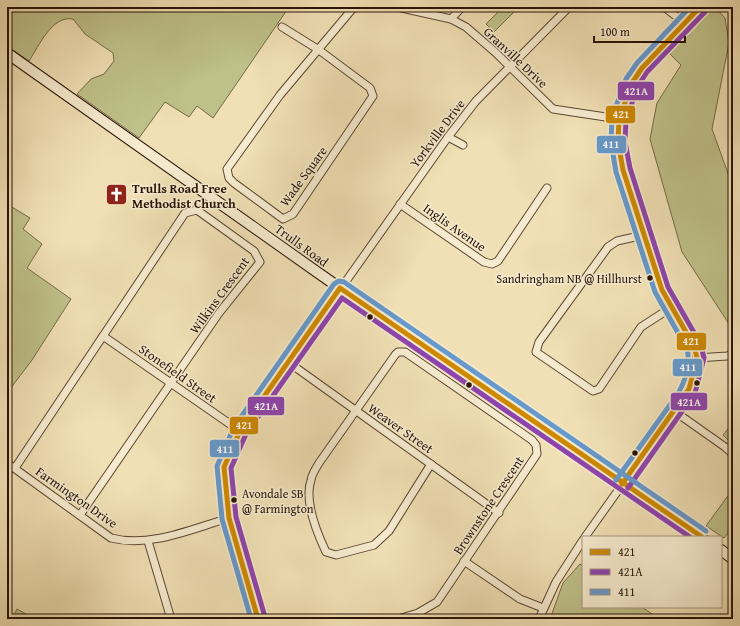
<svg xmlns="http://www.w3.org/2000/svg" width="740" height="626" font-family="'Gentium Book Plus',serif">
  <rect width="100%" height="100%" fill="#f1e0b5"/>
  <filter id="stains"><feTurbulence type="fractalNoise" baseFrequency=".005" numOctaves="4"/><feColorMatrix values="0 0 0 0 .2 0 0 0 0 .09 0 0 0 0 .02 0 0 0 .5 -.17"/></filter>
  <radialGradient id="worn" r=".72"><stop offset=".6" stop-color="#630" stop-opacity="0"/><stop offset="1" stop-color="#630" stop-opacity=".3"/></radialGradient>
  <g fill="#bfc18a" stroke="#746a48">
    <path d="M 7,7 L 289,7 L 213,118 L 197,106 L 189,117 L 165,102 L 139,138 L 77,94 L 91,79 L 104,74 L 114,61 L 113,53 L 85,34 L 73,19 C 52,15 39,46 29,61 L 7,46 Z"/>
    <path d="M 503,7 L 519,7 L 494,32 L 486,24 Z"/>
    <path d="M 710,7 L 715,7 L 725,18 L 729,43 L 712,129 L 730,179 L 733,183 L 733,330 L 682,252 L 650,139 L 657,103 L 681,65 L 666,50 Z"/>
    <path d="M 7,204 L 30,218 L 23,229 L 42,244 L 27,268 L 71,299 L 32,360 L 7,393 Z"/>
    <path d="M 733,423 L 733,445 L 723,435 Z"/>
    <path d="M 733,491 L 733,526 L 724,538 L 706,526 L 727,497 Z"/>
    <path d="M 580,564 L 583,566 L 583,607 L 642,607 L 659,619 L 550,619 L 563,583 Z"/>
    <path d="M 17,609 L 35,619 L 12,619 Z"/>
  </g>
  <g fill="none" stroke-linecap="round" stroke-linejoin="round">
    <defs>
      <g id="street">
        <path d="M 397,7 L 451,19 L 466,27 L 495,52 L 553,109 L 619,119"/>
        <path d="M 664,7 L 685,23"/>
        <path d="M 451,19 L 462,7"/>
        <path d="M 282,27 L 319,50 L 370,88 L 373,96 L 293,214 L 283,219 L 234,183 L 229,178 L 227,169 L 280,95 L 354,7"/>
        <path d="M 448,137 L 463,145"/>
        <path d="M 400,204 L 484,262 L 492,264 L 498,261 L 547,188"/>
        <path d="M 644,235 L 617,241 L 608,247 L 539,342 L 536,352 L 593,391 L 599,389 L 641,327 L 672,307"/>
        <path d="M 103,336 L 240,431"/>
        <path d="M 697,358 L 727,356 L 733,354"/>
        <path d="M 288,362 L 499,513"/>
        <path d="M 674,411 L 725,447 L 733,454"/>
        <path d="M 7,463 L 111,538 C 150,548 191,529 229,518"/>
        <path d="M 15,468 L 185,213 L 197,210 L 254,251 L 260,262 L 219,313 L 80,515"/>
        <path d="M 585,537 L 683,399 L 689,389 L 697,358 L 694,346 L 662,290 L 623,170 L 618,142 L 619,119 L 632,83 L 642,68 L 700,7"/>
        <path d="M 148,541 L 171,619"/>
        <path d="M 464,561 L 520,599 L 543,608"/>
        <path d="M 258,619 L 229,518 L 224,467 L 240,431 L 448,137 L 476,101 L 569,7"/>
        <path d="M 398,619 L 418,613 L 437,602 L 537,454 L 536,445 L 532,440 L 405,352 L 398,352 L 395,355 L 319,463 C 316,468 312,474 311,480 C 304,501 317,533 326,552 L 336,555 L 374,545 L 389,531 L 431,464"/>
        <path d="M 539,619 L 556,582 L 583,540"/>
      </g>
      <g id="secondary">
        <path d="M 7,53 L 334,284 L 702,537"/>
        <path d="M 721,550 L 733,559"/>
      </g>
    </defs>
    <use href="#street" stroke="#5b4632" stroke-width="9"/>
    <use href="#secondary" stroke="#291306" stroke-width="12"/>
    <use href="#street" stroke="#f6ebcf" stroke-width="7"/>
    <use href="#secondary" stroke="#f6ebcf" stroke-width="10"/>
    <defs>
      <g id="bus-1">
        <path d="M 622,484 L 689,389 L 697,358 L 694,346 L 662,290 L 623,170 L 618,142 L 619,119 L 632,83 L 642,68 L 700,7"/>
        <path d="M 258,619 L 229,518 L 224,467 L 240,431 L 340,288 L 702,537"/>
      </g>
      <g id="bus-2">
        <path d="M 628,488 L 695,393 L 704,358 L 700,343 L 668,287 L 630,168 L 625,142 L 626,120 L 638,86 L 647,72 L 705,12"/>
        <path d="M 265,617 L 236,517 L 231,468 L 246,434 L 342,298 L 690,537"/>
      </g>
      <g id="bus-3">
        <path d="M 616,480 L 677,395 C 685,382 691,364 687,349 L 655,292 L 616,172 L 611,142 L 612,117 L 626,79 L 637,63 L 690,7"/>
        <path d="M 251,619 L 222,519 L 217,466 L 234,427 L 334,284 L 339,281 L 344,282 L 706,531"/>
      </g>
    </defs>
    <use href="#bus-1" stroke="#f6ebcf" stroke-width="8"/>
    <use href="#bus-2" stroke="#f6ebcf" stroke-width="8"/>
    <use href="#bus-3" stroke="#f6ebcf" stroke-width="8"/>
    <use href="#bus-1" stroke="#ce8901" stroke-width="5"/>
    <use href="#bus-2" stroke="#8e44ad" stroke-width="5"/>
    <use href="#bus-3" stroke="#69c" stroke-width="5"/>
  </g>
  <defs>
    <symbol id="church-square" viewBox="-11 -11 22 22"><rect x="-9" y="-9" width="18" height="18" rx="4" fill="#8f2418" stroke="#f6ebcf"/><path d="M-1.2-6h2.4v3.5h3.3v2.4h-3.3V6h-2.4V-.1h-3.3v-2.4h3.3Z" fill="#fff"/></symbol>
  </defs>
  <g fill-rule="evenodd">
    <use href="#church-square" x="104" y="182" width="25" height="25"/>
  </g>
  <g fill="#291306" stroke="#f6ebcf" stroke-width="1.5">
    <circle cx="650" cy="278" r="3.5"/>
    <circle cx="370" cy="317" r="3.5"/>
    <circle cx="697" cy="383" r="3.5"/>
    <circle cx="469" cy="385" r="3.5"/>
    <circle cx="635" cy="453" r="3.5"/>
    <circle cx="234" cy="500" r="3.5"/>
  </g>
  <g text-anchor="middle" stroke-width="3" stroke-linejoin="round" paint-order="stroke">
    <g font-size="12" fill="#291306" stroke="#f6ebcf" text-anchor="end">
      <text x="642" y="283">Sandringham NB @ Hillhurst</text>
      <text x="242" y="498" text-anchor="start">Avondale SB<tspan x="242" dy="15">@ Farmington</tspan></text>
    </g>
    <g font-size="13" fill="#291306" stroke="#f6ebcf">
      <text transform="translate(516 57) rotate(43)" y="5">Granville Drive</text>
      <text transform="translate(437 133) rotate(-53)" y="5">Yorkville Drive</text>
      <text transform="translate(303 176) rotate(-54)" y="5">Wade Square</text>
      <text transform="translate(455 227) rotate(35)" y="5">Inglis Avenue</text>
      <text transform="translate(302 245) rotate(36)" y="5">Trulls Road</text>
      <text transform="translate(219 295) rotate(-54)" y="5">Wilkins Crescent</text>
      <text transform="translate(178 373) rotate(35)" y="5">Stonefield Street</text>
      <text transform="translate(401 428) rotate(35)" y="5">Weaver Street</text>
      <text transform="translate(77 497) rotate(35)" y="5">Farmington Drive</text>
      <text transform="translate(488 505) rotate(-56)" y="5">Brownstone Crescent</text>
    </g>
    <g font-size="13" font-weight="bold" fill="#291306" stroke="#f6ebcf" text-anchor="start">
      <text x="132" y="193">Trulls Road Free<tspan x="132" dy="15">Methodist Church</tspan></text>
    </g>
  </g>
  <g stroke="#f6ebcf" stroke-width="1.5">
    <rect x="617" y="81" width="38" height="20" rx="4" fill="#8e44ad"/>
    <rect x="605" y="105" width="31" height="19" rx="4" fill="#ce8901"/>
    <rect x="596" y="135" width="31" height="19" rx="4" fill="#69c"/>
    <rect x="676" y="332" width="31" height="19" rx="4" fill="#ce8901"/>
    <rect x="672" y="358" width="31" height="19" rx="4" fill="#69c"/>
    <rect x="670" y="392" width="38" height="19" rx="4" fill="#8e44ad"/>
    <rect x="247" y="396" width="38" height="20" rx="4" fill="#8e44ad"/>
    <rect x="229" y="416" width="30" height="19" rx="4" fill="#ce8901"/>
    <rect x="209" y="439" width="31" height="19" rx="4" fill="#69c"/>
  </g>
  <g font-size="11" text-anchor="middle" font-weight="bold" fill="#fff">
    <text x="636" y="95">421A</text>
    <text x="621" y="118">421</text>
    <text x="611" y="148">411</text>
    <text x="691" y="345">421</text>
    <text x="688" y="371">411</text>
    <text x="689" y="406">421A</text>
    <text x="266" y="410">421A</text>
    <text x="244" y="429">421</text>
    <text x="225" y="453">411</text>
  </g>
  <rect width="740" height="626" fill="none" stroke="#f1e0b5" stroke-width="24"/>
  <rect x="8" y="8" width="724" height="610" fill="none" stroke="#291306" stroke-width="2"/>
  <rect x="12" y="12" width="716" height="602" fill="none" stroke="#291306"/>
  <rect x="582" y="536" width="140" height="72" fill="#f6ebcf" stroke="#a4957f"/>
  <rect x="590" y="549" width="20" height="6" fill="#ce8901" stroke="#a4957f"/>
  <text x="618" y="556" font-size="12" fill="#291306">421</text>
  <rect x="590" y="569" width="20" height="6" fill="#8e44ad" stroke="#a4957f"/>
  <text x="618" y="576" font-size="12" fill="#291306">421A</text>
  <rect x="590" y="589" width="20" height="6" fill="#6699cc" stroke="#a4957f"/>
  <text x="618" y="596" font-size="12" fill="#291306">411</text>
  <path d="M594 36v6h91v-6" fill="none" stroke="#291306" stroke-width="2"/>
  <text x="600" y="36" font-size="12" fill="#291306" stroke="#f6ebcf" stroke-width="3" paint-order="stroke">100 m</text>
  <rect width="100%" height="100%" filter="url(#stains)"/>
  <rect width="100%" height="100%" fill="url(#worn)"/>
</svg>
